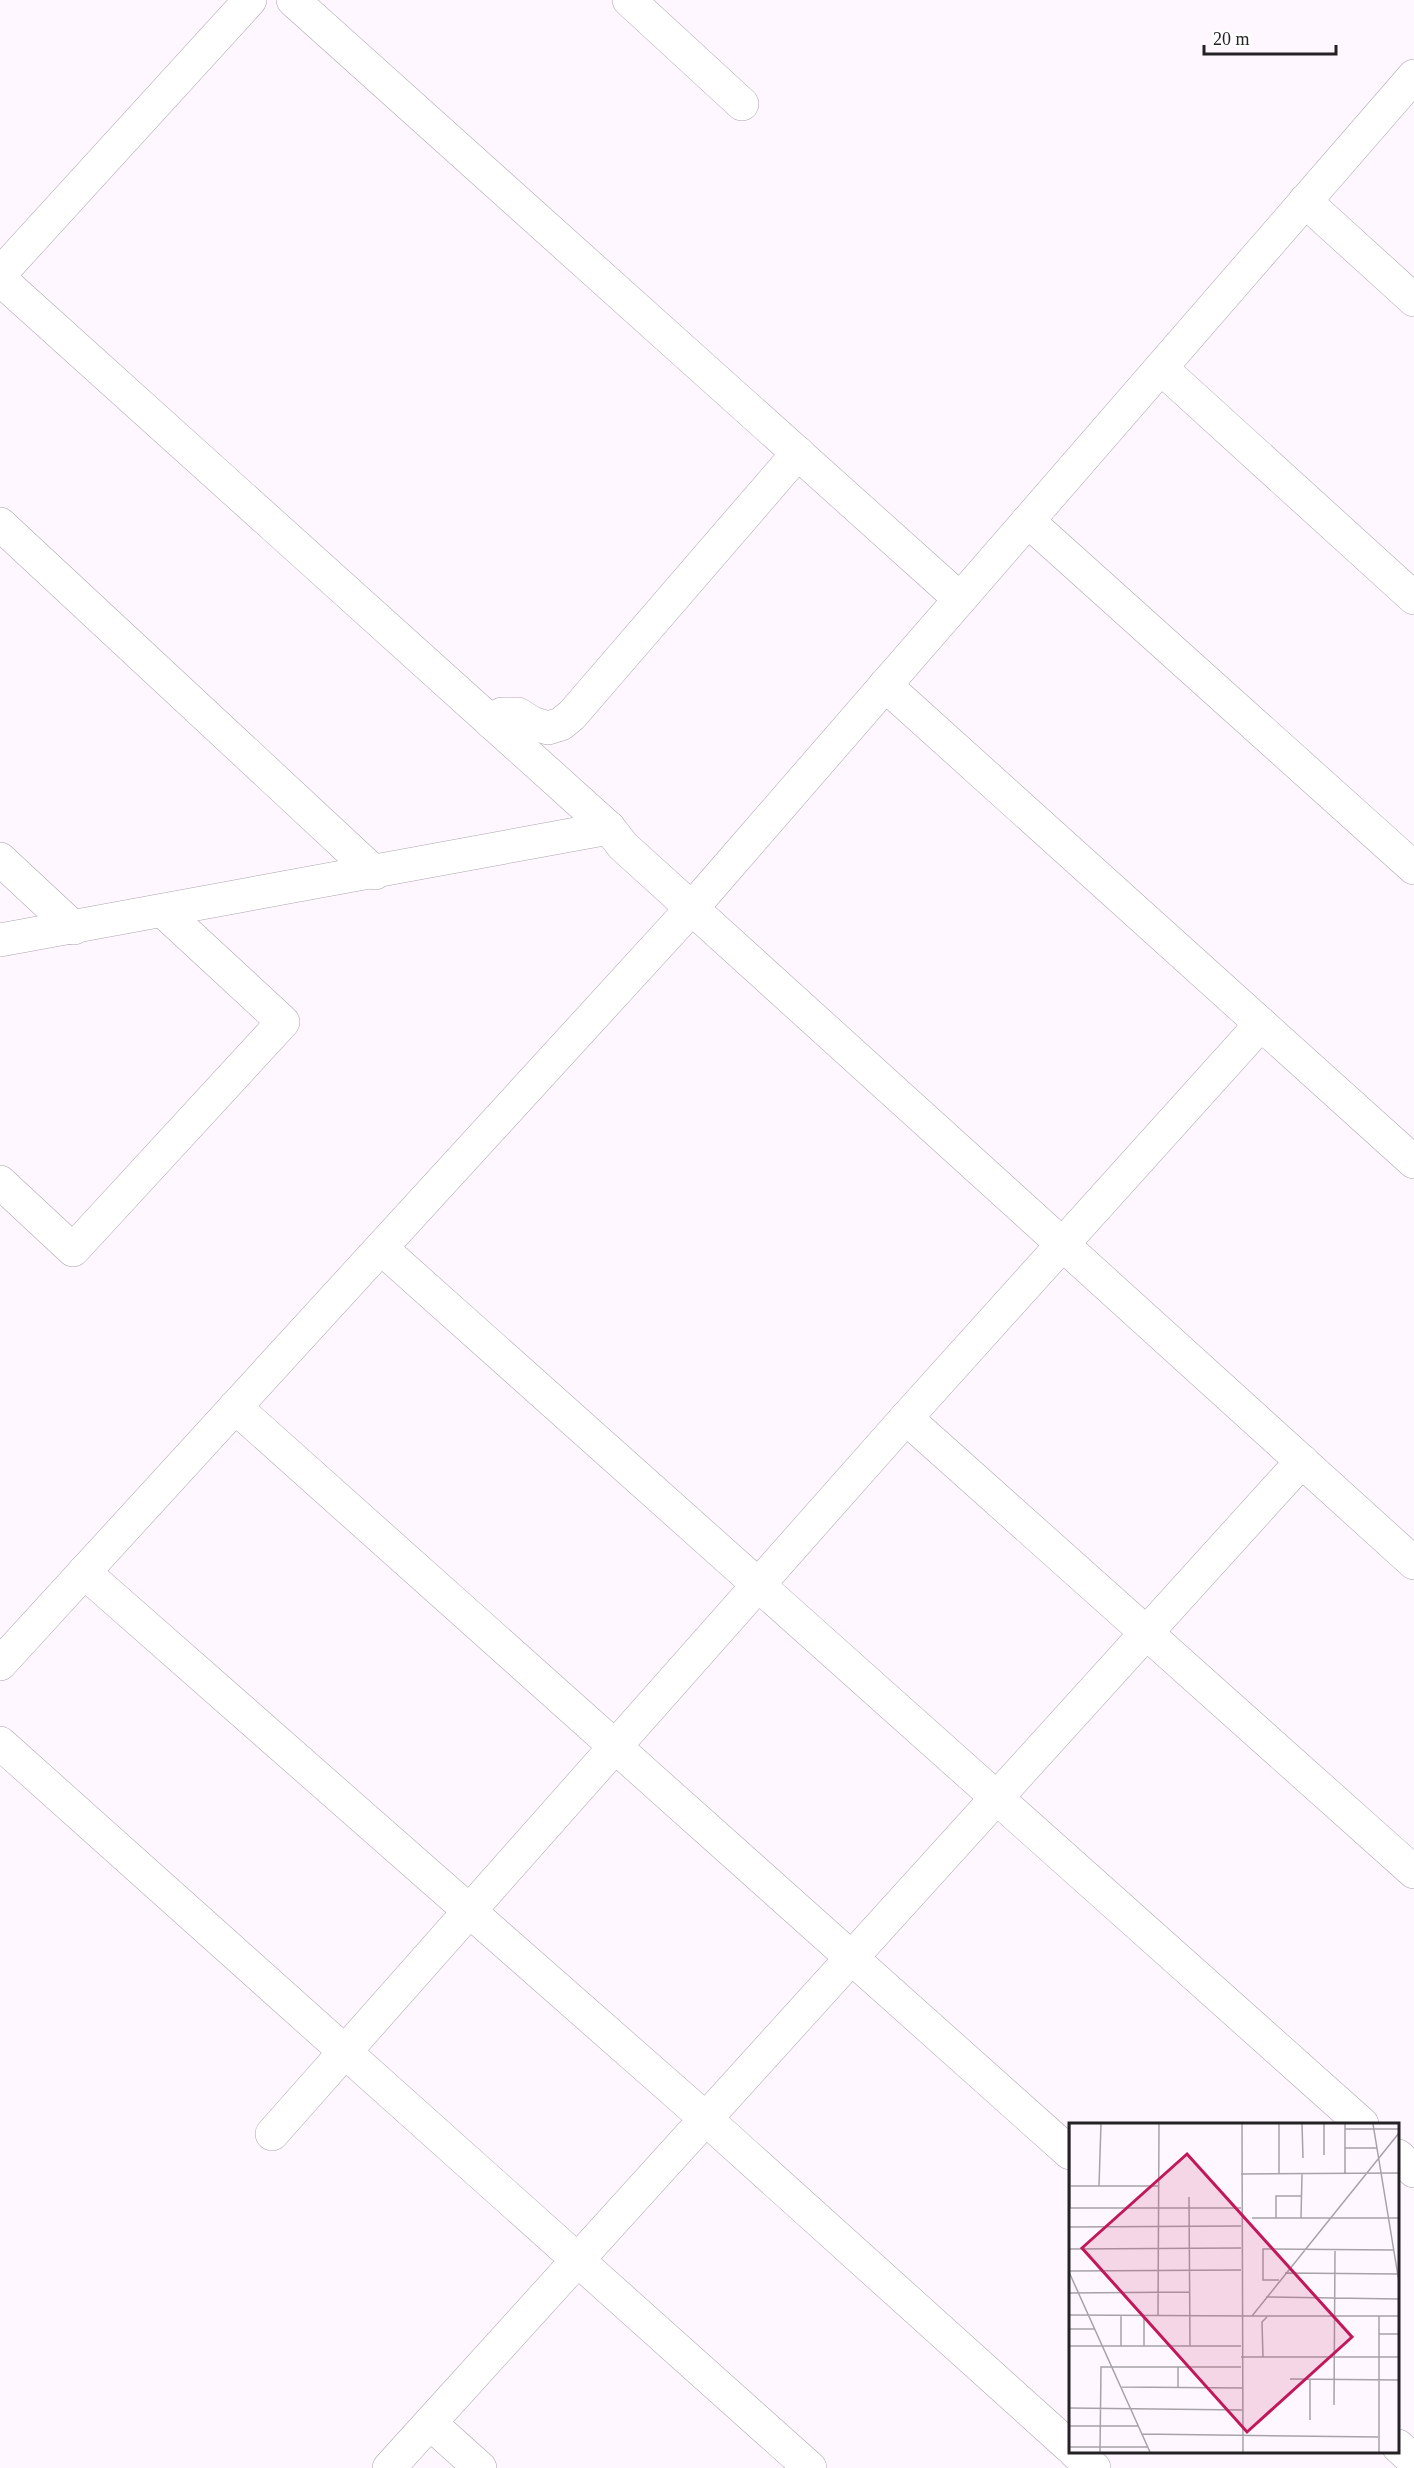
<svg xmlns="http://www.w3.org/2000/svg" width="1414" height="2468" font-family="Georgia,serif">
  <rect width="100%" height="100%" fill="#fef7ff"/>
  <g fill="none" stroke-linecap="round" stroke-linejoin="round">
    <defs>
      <g id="street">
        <path d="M 293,0 L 960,599"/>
        <path d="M 629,0 L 742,104"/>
        <path d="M 1305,201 L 1414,300"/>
        <path d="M 0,274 L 250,0"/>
        <path d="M 0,279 L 609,828"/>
        <path d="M 1161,368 L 1414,598"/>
        <path d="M 1028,521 L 1414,868"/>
        <path d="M 0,524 L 375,873"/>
        <path d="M 885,685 L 1414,1162"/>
        <path d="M 492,723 L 502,714 L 518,714 L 532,723 L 548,728 L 561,724 L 572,715 L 798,453"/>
        <path d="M 0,859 L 74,928"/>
        <path d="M 0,940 L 609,828 L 623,846 L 1414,1563"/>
        <path d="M 0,1182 L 73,1250 L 283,1022 L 163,911"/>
        <path d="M 381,1248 L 1362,2124"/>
        <path d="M 235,1407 L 1070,2153"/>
        <path d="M 906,1418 L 1414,1872"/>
        <path d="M 84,1572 L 706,2119 L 1070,2447"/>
        <path d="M 0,1743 L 810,2468"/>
        <path d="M 272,2134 L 906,1418 L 1261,1024"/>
        <path d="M 1398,2156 L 1414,2171"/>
        <path d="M 430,2423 L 480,2468"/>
        <path d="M 1398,2446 L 1414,2461"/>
        <path d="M 1075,2452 L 1094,2468"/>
        <path d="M 389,2468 L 1302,1461"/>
      </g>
      <path id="secondary" d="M 0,1664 L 692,908 L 1414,76"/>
    </defs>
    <use href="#street" stroke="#aca4ad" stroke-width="34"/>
    <use href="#secondary" stroke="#aca4ad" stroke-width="34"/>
    <use href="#street" stroke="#fff" stroke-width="33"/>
    <use href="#secondary" stroke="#fff" stroke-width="33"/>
  </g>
  <g transform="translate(1069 2123)">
    <rect width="330" height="330" fill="#fef7ff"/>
    <path fill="none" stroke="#a7a2a8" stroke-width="1.5" d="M 1,1 L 1,85M 173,1 L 174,329M 210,1 L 210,51M 233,1 L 234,35M 255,1 L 255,32M 276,1 L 276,50M 304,1 L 330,159M 276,6 L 330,6M 276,25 L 308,25M 172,51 L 330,50M 0,63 L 89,63M 30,63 L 32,1M 120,74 L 121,223M 0,85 L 172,85M 183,95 L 330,95M 207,95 L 207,73 L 232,73M 232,95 L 233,51M 0,104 L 172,103M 0,126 L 172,125M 0,148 L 172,147M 0,149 L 81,329M 216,150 L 329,151M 210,157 L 194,157 L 194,126 L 325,127M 0,170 L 121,169M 197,174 L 330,176M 0,192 L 183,193 L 330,10M 52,193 L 52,223M 75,193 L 75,223M 89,193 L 90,1M 183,193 L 330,193M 0,206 L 26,206M 310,211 L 330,211M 0,223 L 172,223M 172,234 L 330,234M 194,234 L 193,199 L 198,194M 221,256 L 330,257M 51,264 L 173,265M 109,264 L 109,244M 265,282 L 266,128M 0,285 L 173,287M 241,297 L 241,256M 0,303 L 69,303M 73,311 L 309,314M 0,324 L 79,324M 31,329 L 32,244 L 172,244M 310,329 L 310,193"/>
    <path fill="#c2185b" fill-opacity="0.15" stroke="#c2185b" stroke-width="3" d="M 118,31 L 283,214 L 178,309 L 13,125 Z"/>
    <rect width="330" height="330" fill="none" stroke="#252225" stroke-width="3"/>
  </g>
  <path d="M1204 45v9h132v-9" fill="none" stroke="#252225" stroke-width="3"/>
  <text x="1213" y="45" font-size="18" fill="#252225" stroke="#ffffff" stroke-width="4.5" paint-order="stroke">20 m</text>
</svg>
